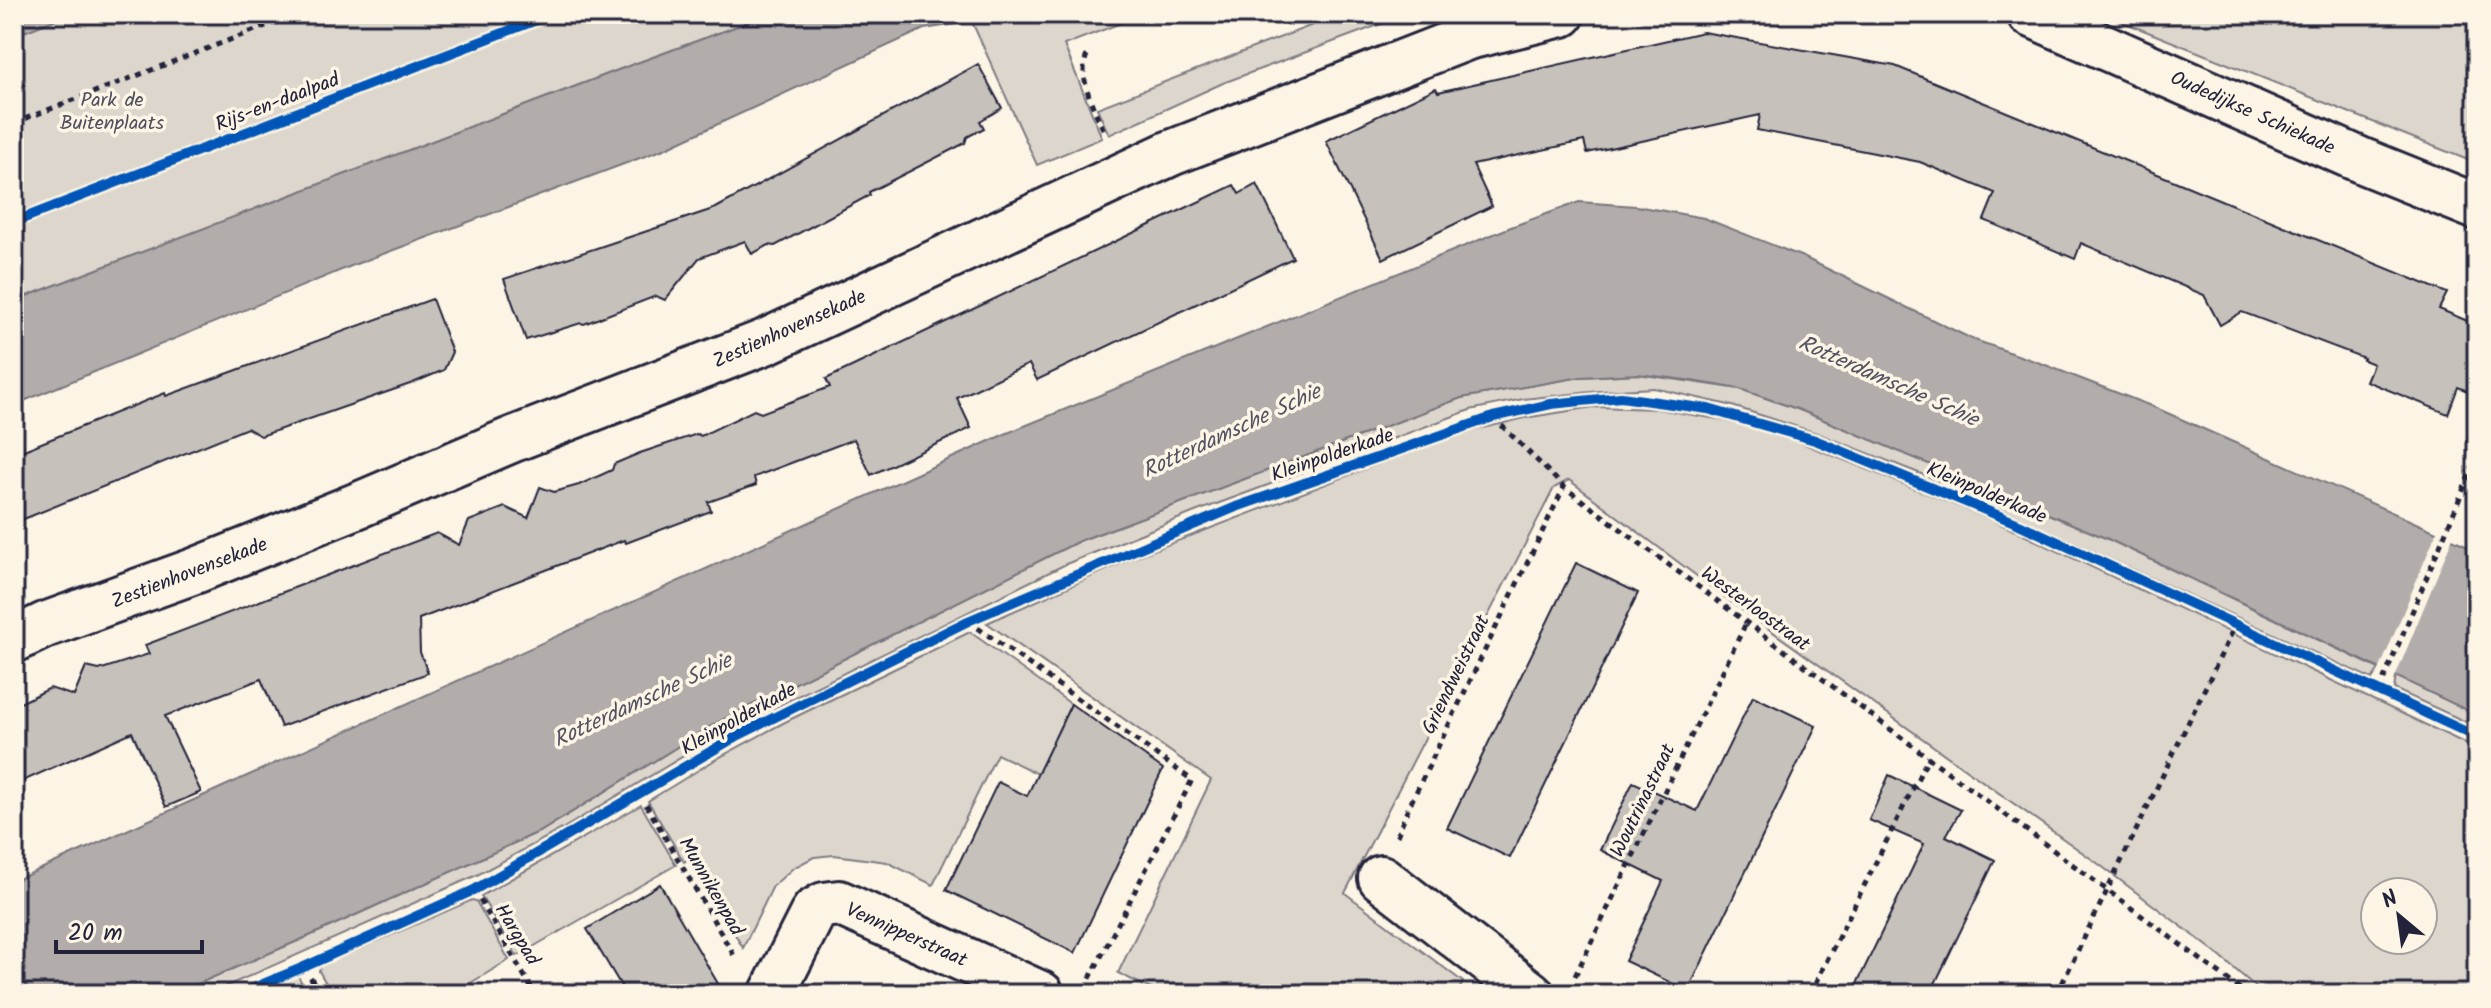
<svg xmlns="http://www.w3.org/2000/svg" width="2491" height="1008" font-family="Kalam,sans-serif">
  <rect width="100%" height="100%" fill="#fcf5e5"/>
  <filter id="ink" filterUnits="userSpaceOnUse"><feTurbulence type="fractalNoise" baseFrequency=".0125" numOctaves="2"/><feDisplacementMap in="SourceGraphic" scale="16" xChannelSelector="R" yChannelSelector="G"/><feConvolveMatrix kernelMatrix="1 2 1 2 8 2 1 2 1" color-interpolation-filters="sRGB"/></filter>
  <g filter="url(#ink)">
    <g fill="#dcd6cc" stroke="#7f7c84" stroke-width="2" fill-rule="evenodd">
      <path d="M 14,14 L 770,14 L 626,67 L 14,301 Z"/>
      <path d="M 1004,14 L 1144,14 L 1064,45 L 1102,138 L 1037,165 L 972,22 Z"/>
      <path d="M 1341,14 L 1408,14 L 1223,83 L 1109,135 L 1097,108 Z"/>
      <path d="M 2103,14 L 2477,14 L 2477,164 L 2463,158 Z"/>
      <path d="M 1638,374 L 1740,389 L 1800,410 L 2108,539 L 2379,669 L 2372,679 L 1944,483 L 1817,433 L 1729,405 L 1654,388 L 1600,391 L 1523,399 L 1470,410 L 1195,512 L 1066,564 L 722,733 L 562,829 L 477,875 L 209,994 L 174,994 L 307,937 L 543,830 L 714,724 L 1079,541 L 1461,398 L 1581,377 Z"/>
      <path d="M 1594,407 L 1657,409 L 1717,419 L 1782,435 L 1992,520 L 2477,749 L 2477,985 L 2472,994 L 2264,994 L 2210,948 L 2100,865 L 1742,610 L 1569,480 L 1554,488 L 1345,893 L 1463,982 L 1457,994 L 1161,994 L 1118,973 L 1211,780 L 987,623 L 1133,558 L 1454,435 L 1525,418 ZM 2375,892 L 2423,892 L 2423,940 L 2375,940 Z"/>
      <path d="M 970,632 L 1071,704 L 1038,774 L 997,754 L 933,885 L 887,862 L 834,855 L 814,857 L 793,868 L 773,886 L 743,948 L 691,858 L 684,862 L 648,801 L 718,758 L 785,722 Z"/>
      <path d="M 2396,676 L 2477,715 L 2477,727 L 2394,689 Z"/>
      <path d="M 641,805 L 676,865 L 517,956 L 481,896 Z"/>
      <path d="M 472,900 L 476,901 L 509,960 L 452,994 L 332,994 L 319,971 L 320,966 Z"/>
      <path d="M 298,976 L 308,994 L 257,994 Z"/>
    </g>
    <g fill="#b2adab" stroke="#78757e" stroke-width="2">
      <path d="M 14,14 L 69,14 L 14,36 Z"/>
      <path d="M 770,14 L 1004,14 L 989,19 L 924,29 L 664,149 L 356,264 L 14,405 L 14,301 L 626,67 Z"/>
      <path d="M 1579,202 L 1636,206 L 1704,218 L 1803,257 L 1972,339 L 2043,364 L 2156,408 L 2477,550 L 2477,715 L 2108,539 L 1800,410 L 1740,389 L 1686,380 L 1638,374 L 1581,377 L 1461,398 L 1079,541 L 714,724 L 543,830 L 307,937 L 174,994 L 14,994 L 14,881 L 1005,434 L 1511,227 Z"/>
    </g>
    <path fill="#fcf5e5" d="M 2437,531 L 2453,537 L 2394,680 L 2378,673 Z"/>
    <g fill="#c6c1bb" stroke="#22223b" stroke-width="2">
      <path d="M 1703,32 L 1895,66 L 2447,293 L 2439,309 L 2477,325 L 2477,395 L 2458,387 L 2448,414 L 2366,381 L 2373,364 L 2363,360 L 2364,358 L 2242,312 L 2220,325 L 2204,295 L 2081,243 L 2075,259 L 1984,220 L 1995,193 L 1920,162 L 1757,130 L 1760,115 L 1587,153 L 1584,141 L 1473,165 L 1492,206 L 1383,259 L 1326,141 L 1436,88 L 1438,92 Z"/>
      <path d="M 978,64 L 1002,108 L 980,121 L 984,128 L 967,137 L 965,143 L 869,192 L 870,195 L 775,246 L 769,245 L 752,254 L 745,241 L 699,258 L 665,300 L 656,296 L 584,324 L 581,323 L 526,340 L 504,279 L 716,208 Z"/>
      <path d="M 1257,184 L 1293,258 L 1037,380 L 1029,364 L 957,398 L 971,428 L 871,475 L 854,439 L 754,477 L 756,485 L 708,502 L 711,511 L 626,543 L 624,540 L 419,619 L 420,652 L 428,673 L 281,727 L 261,679 L 165,716 L 201,792 L 166,807 L 132,732 L 14,785 L 14,706 L 50,688 L 74,696 L 86,667 L 99,670 L 149,654 L 145,645 L 437,533 L 459,545 L 469,521 L 505,507 L 528,518 L 540,487 L 554,492 L 579,485 L 612,470 L 614,464 L 640,453 L 697,434 L 701,436 L 754,410 L 761,413 L 830,387 L 826,379 L 1154,223 L 1234,185 L 1239,194 Z"/>
      <path d="M 432,299 L 452,352 L 444,370 L 413,383 L 261,436 L 247,428 L 14,523 L 14,454 L 165,393 L 166,396 Z"/>
      <path d="M 1576,563 L 1638,593 L 1510,858 L 1447,828 Z"/>
      <path d="M 1753,696 L 1816,726 L 1688,991 L 1625,961 L 1663,881 L 1600,850 L 1633,782 L 1697,811 Z"/>
      <path d="M 1071,704 L 1163,769 L 1075,953 L 946,890 L 998,782 L 1027,796 Z"/>
      <path d="M 1889,775 L 1961,810 L 1946,836 L 1995,860 L 1930,994 L 1852,994 L 1924,844 L 1869,820 Z"/>
      <path d="M 660,884 L 681,920 L 724,994 L 626,994 L 587,929 Z"/>
    </g>
    <g fill="none" stroke-linecap="round" stroke-linejoin="round">
      <defs>
        <g id="street">
          <path d="M 2030,14 L 2365,162 L 2477,207"/>
          <path d="M 14,640 L 45,625 L 197,570 L 361,504 L 511,440 L 765,342 L 1171,153 L 1468,37 L 1562,14"/>
          <path d="M 1381,878 L 1531,994"/>
          <path d="M 772,994 L 814,911 L 824,905 L 839,903 L 1041,994"/>
        </g>
      </defs>
      <use href="#street" stroke="#22223b" stroke-width="50"/>
      <g stroke="#22223b" stroke-width="5" stroke-dasharray="6 6" stroke-linecap="butt">
        <path d="M 1087,55 C 1077,78 1095,111 1105,133"/>
        <path d="M 14,123 L 297,14"/>
        <path d="M 1493,417 L 1564,487 L 2247,994"/>
        <path d="M 968,621 L 1192,780 L 1088,982"/>
        <path d="M 2379,691 L 2477,457"/>
        <path d="M 640,794 L 736,959"/>
        <path d="M 1397,836 L 1406,813 L 1564,487"/>
        <path d="M 474,890 L 535,994"/>
        <path d="M 304,967 L 321,994"/>
        <path d="M 1575,976 L 1747,621"/>
        <path d="M 1810,994 L 1929,756"/>
        <path d="M 2057,994 L 2235,626"/>
      </g>
      <use href="#street" stroke="#fcf5e5" stroke-width="44"/>
      <defs>
        <g id="cycleway">
          <path d="M 14,222 L 552,14"/>
          <path d="M 239,994 L 304,967 L 474,890 L 739,735 L 968,621 L 1236,507 L 1493,417 L 1551,404 L 1621,397 L 1708,409 L 1815,440 L 2019,524 L 2477,737"/>
        </g>
      </defs>
      <use href="#cycleway" stroke="#fcf5e5" stroke-width="15"/>
      <use href="#cycleway" stroke="#0057b8" stroke-width="10"/>
    </g>
  </g>
  <g text-anchor="middle" stroke-width="7" stroke-linejoin="round" paint-order="stroke">
    <g font-size="20" fill="#504f5f" stroke="#fcf5e5">
      <text x="112" y="106">Park de<tspan x="112" dy="23">Buitenplaats</tspan></text>
    </g>
    <g font-size="20" fill="#22223b" stroke="#fcf5e5">
      <text transform="translate(277 101) rotate(-21)" y="7">Rijs-en-daalpad</text>
      <text transform="translate(2253 112) rotate(24)" y="7">Oudedijkse Schiekade</text>
      <text transform="translate(789 328) rotate(-24)" y="7">Zestienhovensekade</text>
      <text transform="translate(1332 454) rotate(-19)" y="7">Kleinpolderkade</text>
      <text transform="translate(1987 492) rotate(23)" y="7">Kleinpolderkade</text>
      <text transform="translate(189 572) rotate(-21)" y="7">Zestienhovensekade</text>
      <text transform="translate(1756 608) rotate(36)" y="7">Westerloostraat</text>
      <text transform="translate(1455 674) rotate(-64)" y="7">Griendweistraat</text>
      <text transform="translate(738 718) rotate(-29)" y="7">Kleinpolderkade</text>
      <text transform="translate(1642 800) rotate(-64)" y="7">Woutrinastraat</text>
      <text transform="translate(712 886) rotate(60)" y="7">Munnikenpad</text>
      <text transform="translate(518 934) rotate(59)" y="7">Hargpad</text>
      <text transform="translate(907 934) rotate(24)" y="7">Vennipperstraat</text>
    </g>
    <g font-size="22" font-style="italic" fill="#545362" stroke="#fcf5e5">
      <text transform="translate(1889 380) rotate(24)" y="8">Rotterdamsche Schie</text>
      <text transform="translate(1231 430) rotate(-25)" y="8">Rotterdamsche Schie</text>
      <text transform="translate(642 699) rotate(-25)" y="8">Rotterdamsche Schie</text>
    </g>
  </g>
  <rect width="2491" height="1008" fill="none" stroke="#fcf5e5" stroke-width="48"/>
  <rect x="24" y="24" width="2443" height="960" fill="none" stroke="#22223b" stroke-width="3" filter="url(#ink)"/>
  <g transform="translate(2399 916) rotate(331)"><circle r="38" fill="#fcf5e5" stroke="#a5a1a1" stroke-width="2"/>
  <path d="M0-6L14 30L0 20L-14 30Z" fill="#22223b"/>
  <text y="-12" font-size="22" font-weight="bold" text-anchor="middle" fill="#22223b">N</text>
  </g>
  <path d="M56 940v12h146v-12" fill="none" stroke="#22223b" stroke-width="4"/>
  <text x="68" y="940" font-size="24" fill="#22223b" stroke="#fcf5e5" stroke-width="6" paint-order="stroke">20 m</text>
</svg>
